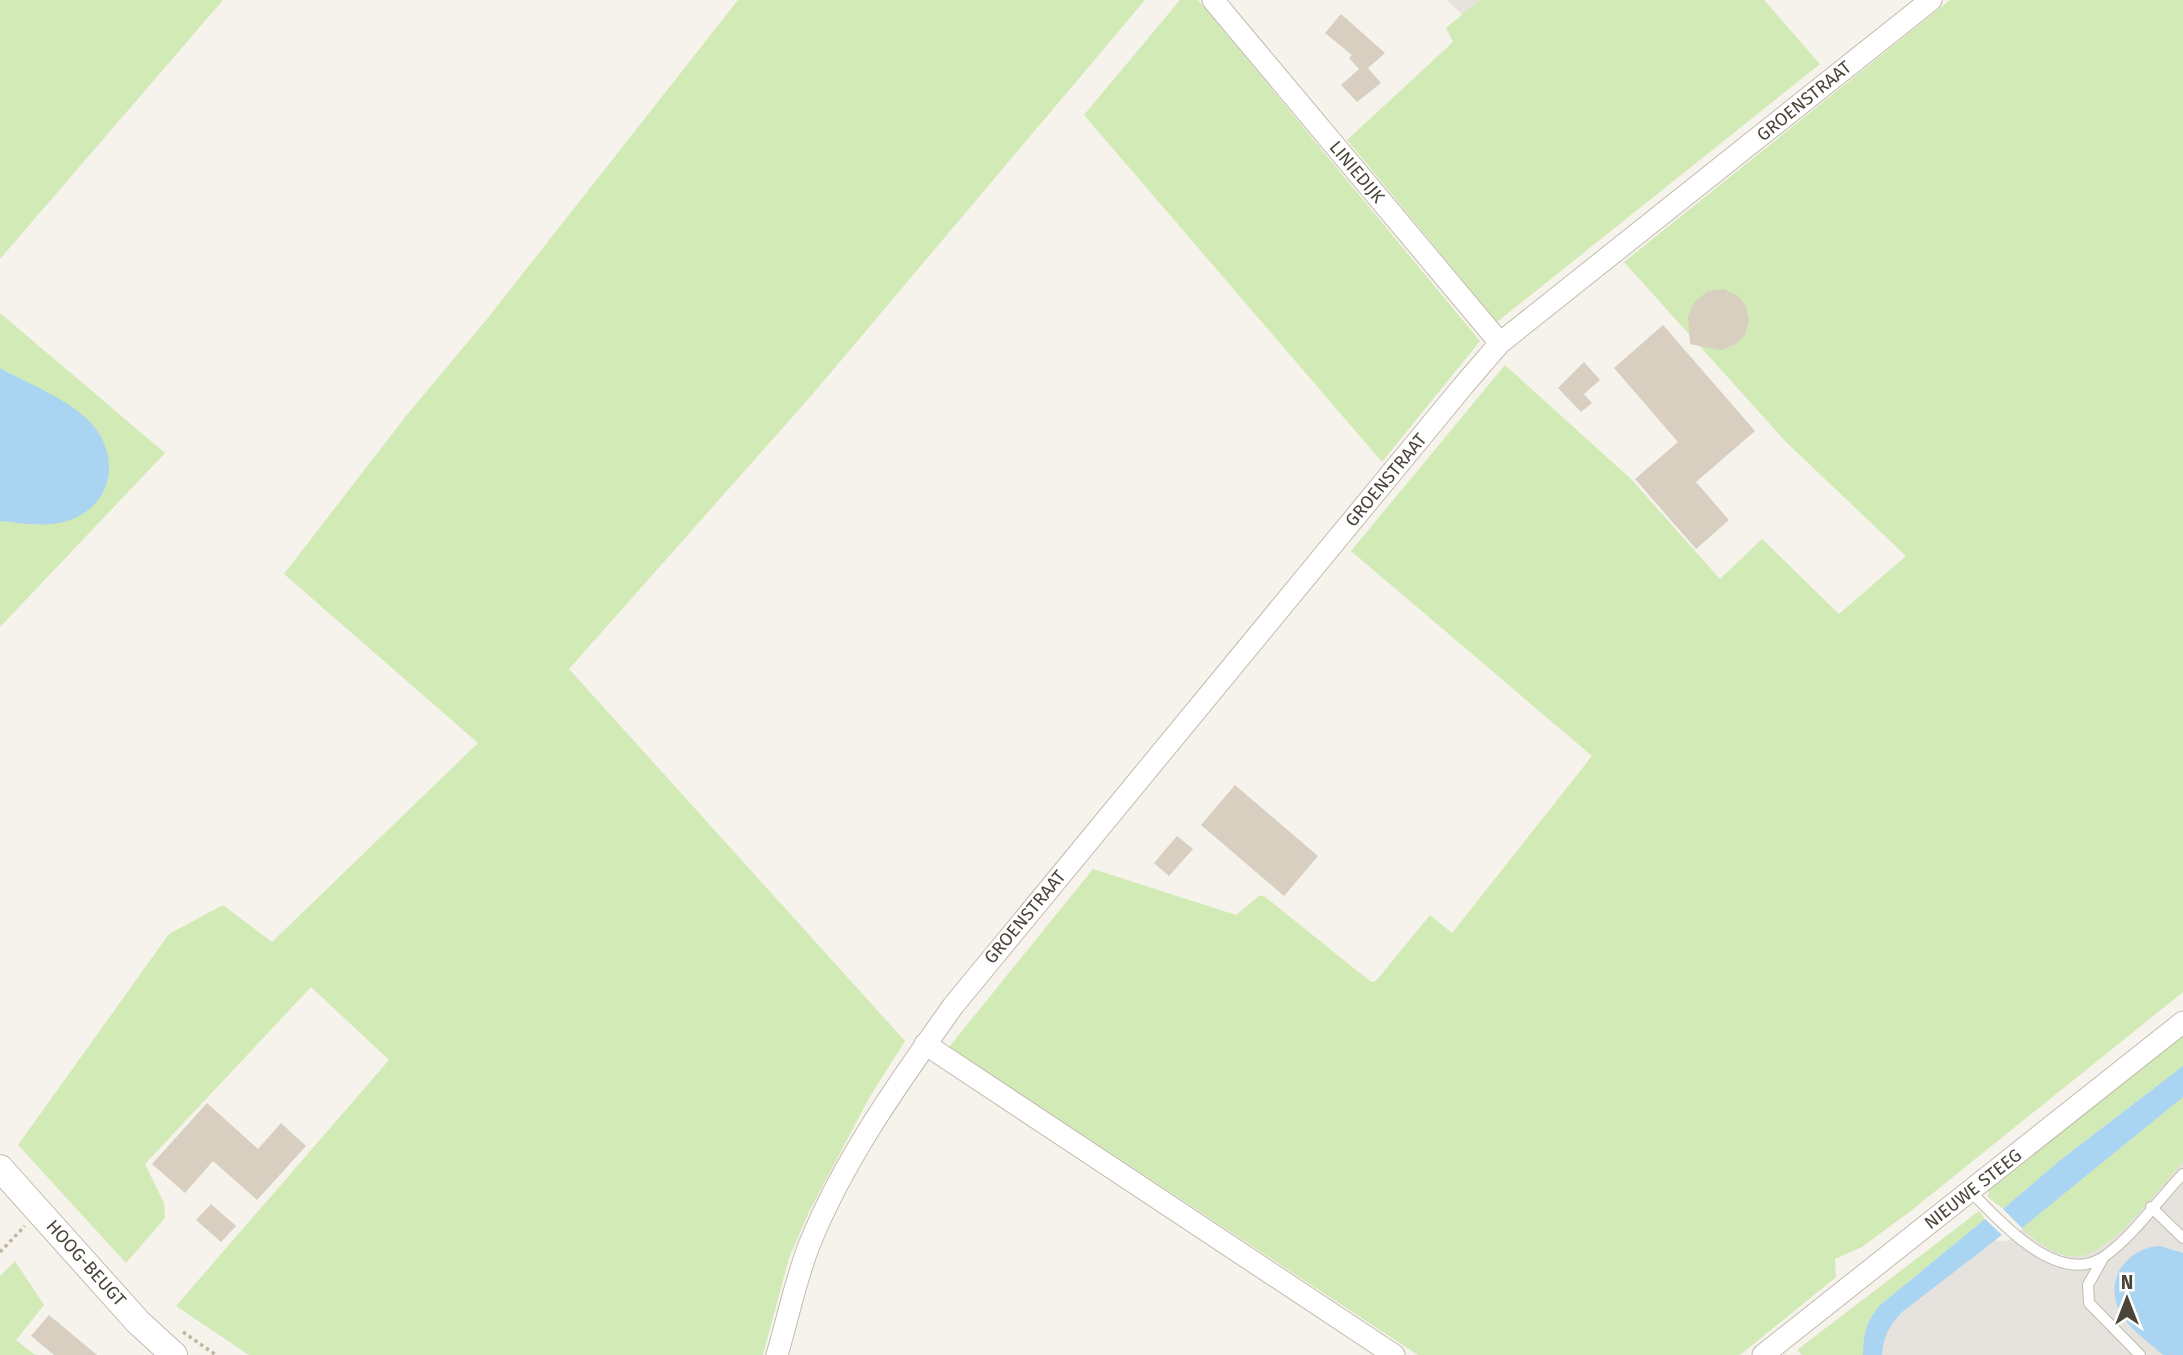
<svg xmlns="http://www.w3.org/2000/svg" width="2183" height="1355" font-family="'Fira Sans',sans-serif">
  <rect width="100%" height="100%" fill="#f6f3ec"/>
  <g fill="#e6e2dd">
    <path d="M 1447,0 L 1480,0 L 1463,15 Z"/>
    <path d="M 2183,1082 L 2183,1355 L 1875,1355 L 1878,1322 L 1982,1240 L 2007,1241 L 2016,1234 Z"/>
  </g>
  <g fill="#d2eab5">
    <path d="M 0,0 L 223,0 L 0,259 Z"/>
    <path d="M 738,0 L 1145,0 L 811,396 L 569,669 L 905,1041 L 869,1098 L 809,1212 L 789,1258 L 763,1355 L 249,1355 L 176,1306 L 389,1060 L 311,987 L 145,1164 L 164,1203 L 165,1218 L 126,1263 L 18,1145 L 169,934 L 223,905 L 272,942 L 478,743 L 284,574 L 406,416 L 487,319 Z"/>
    <path d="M 1180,0 L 1198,0 L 1480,341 L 1382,462 L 1084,115 Z"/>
    <path d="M 1480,0 L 1764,0 L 1820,64 L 1497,322 L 1347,140 L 1453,42 L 1446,28 Z"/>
    <path d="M 1950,0 L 2183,0 L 2183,992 L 1912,1210 L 1862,1247 L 1835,1259 L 1836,1277 L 1740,1355 L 1418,1355 L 949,1047 L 1093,869 L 1236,915 L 1259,896 L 1264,896 L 1371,982 L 1376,981 L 1430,915 L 1452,933 L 1592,756 L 1351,551 L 1505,365 L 1631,479 L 1720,579 L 1762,539 L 1839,614 L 1906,556 L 1787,443 L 1624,262 Z"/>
    <path d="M 0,313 L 165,453 L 0,627 L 0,521 L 48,524 L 73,408 L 0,368 Z"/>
    <path d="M 2183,1028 L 2183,1066 L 2059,1161 L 2003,1209 L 1988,1197 L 1989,1185 Z"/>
    <path d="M 2183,1097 L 2183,1162 C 2160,1186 2112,1254 2079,1256 C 2056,1258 2037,1242 2022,1228 Z"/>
    <path d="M 1979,1211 L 1985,1219 L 1879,1306 C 1866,1322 1863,1335 1863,1355 L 1802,1355 L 1797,1350 Z"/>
    <path d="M 15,1261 L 44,1305 L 16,1340 L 35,1355 L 0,1355 L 0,1276 Z"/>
  </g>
  <g fill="#a9d4f2">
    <path d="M 0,368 C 29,384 64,397 88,420 C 123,454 114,508 64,522 C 45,527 20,523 0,521 Z"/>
    <path d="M 2183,1066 L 2183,1097 L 2022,1228 L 2003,1209 L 2059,1161 Z"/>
    <path d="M 1985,1219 L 2002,1235 L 1902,1312 C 1890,1325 1883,1336 1882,1355 L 1863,1355 C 1863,1335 1866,1322 1879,1306 Z"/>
    <path d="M 2160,1246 L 2183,1253 L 2183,1355 L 2163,1355 C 2149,1342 2129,1329 2120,1312 C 2103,1280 2127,1248 2160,1246 Z"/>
  </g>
  <g fill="#d8cfc1">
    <path d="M 1341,14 L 1385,53 L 1368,68 L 1381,83 L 1357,102 L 1341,85 L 1359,69 L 1349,58 L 1352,55 L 1325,33 Z"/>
    <path d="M 1724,289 L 1738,296 L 1746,306 L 1749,320 L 1745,335 L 1736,344 L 1721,350 L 1690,344 L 1688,317 L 1694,302 L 1708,291 Z"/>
    <path d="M 1663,325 L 1755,431 L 1696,482 L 1729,520 L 1696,549 L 1635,479 L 1678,442 L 1614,368 Z"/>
    <path d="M 1584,362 L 1600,380 L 1584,394 L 1592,403 L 1581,412 L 1558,388 Z"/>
    <path d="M 1235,785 L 1318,856 L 1284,896 L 1201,825 Z"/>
    <path d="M 1177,836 L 1193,849 L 1169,876 L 1154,863 Z"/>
    <path d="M 207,1103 L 258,1149 L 281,1123 L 306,1146 L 257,1200 L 213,1161 L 185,1193 L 152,1164 Z"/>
    <path d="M 211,1204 L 236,1226 L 221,1242 L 196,1220 Z"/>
    <path d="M 49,1315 L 97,1355 L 54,1355 L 31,1336 Z"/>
  </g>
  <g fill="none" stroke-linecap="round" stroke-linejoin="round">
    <defs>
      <g id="service">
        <path d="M 1970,1191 C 2000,1221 2059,1289 2105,1256 C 2134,1235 2158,1200 2183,1174"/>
        <path d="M 2151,1207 L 2183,1238"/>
        <path d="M 2103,1258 L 2088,1285 L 2089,1303 L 2140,1355"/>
      </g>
      <g id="minor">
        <path d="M 1213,0 L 1500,343"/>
        <path d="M 925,1044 L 1394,1355"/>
        <path d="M 777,1355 C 788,1318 796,1278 810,1243 C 845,1157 900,1081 953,1006 L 1463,386 L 1500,343 L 1931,0"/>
        <path d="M 1763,1355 L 2183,1022"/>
      </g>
      <path id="tertiary" d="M 0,1168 L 138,1322 L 174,1355"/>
    </defs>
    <use href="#service" stroke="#c2bbae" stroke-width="12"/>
    <use href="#minor" stroke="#c2bbae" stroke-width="23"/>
    <use href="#tertiary" stroke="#c2bbae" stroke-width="28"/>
    <g stroke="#c4b79f" stroke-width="3.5" stroke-dasharray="3.5 3.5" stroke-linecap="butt">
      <path d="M 0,1252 L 25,1226"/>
      <path d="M 183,1332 L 216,1355"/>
    </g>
    <use href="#service" stroke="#fff" stroke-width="10"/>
    <use href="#minor" stroke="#fff" stroke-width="21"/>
    <use href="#tertiary" stroke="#fff" stroke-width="26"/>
  </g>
  <g text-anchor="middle" stroke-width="5" stroke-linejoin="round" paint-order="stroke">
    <g font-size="18" fill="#4b4439" stroke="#fff">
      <text transform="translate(1804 101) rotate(-39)" y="6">GROENSTRAAT</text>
      <text transform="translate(1357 172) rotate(50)" y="6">LINIEDIJK</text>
      <text transform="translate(1386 480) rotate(-50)" y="6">GROENSTRAAT</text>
      <text transform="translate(1025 917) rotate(-50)" y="6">GROENSTRAAT</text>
      <text transform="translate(1973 1189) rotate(-38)" y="6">NIEUWE STEEG</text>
      <text transform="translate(86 1263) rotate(48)" y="6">HOOG-BEUGT</text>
    </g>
  </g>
  <g transform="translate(2127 1299)" stroke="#ffffff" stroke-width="5" paint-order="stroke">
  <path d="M0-5L12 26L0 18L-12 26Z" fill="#4b4439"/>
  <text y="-10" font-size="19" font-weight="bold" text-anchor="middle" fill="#4b4439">N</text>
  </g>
</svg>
